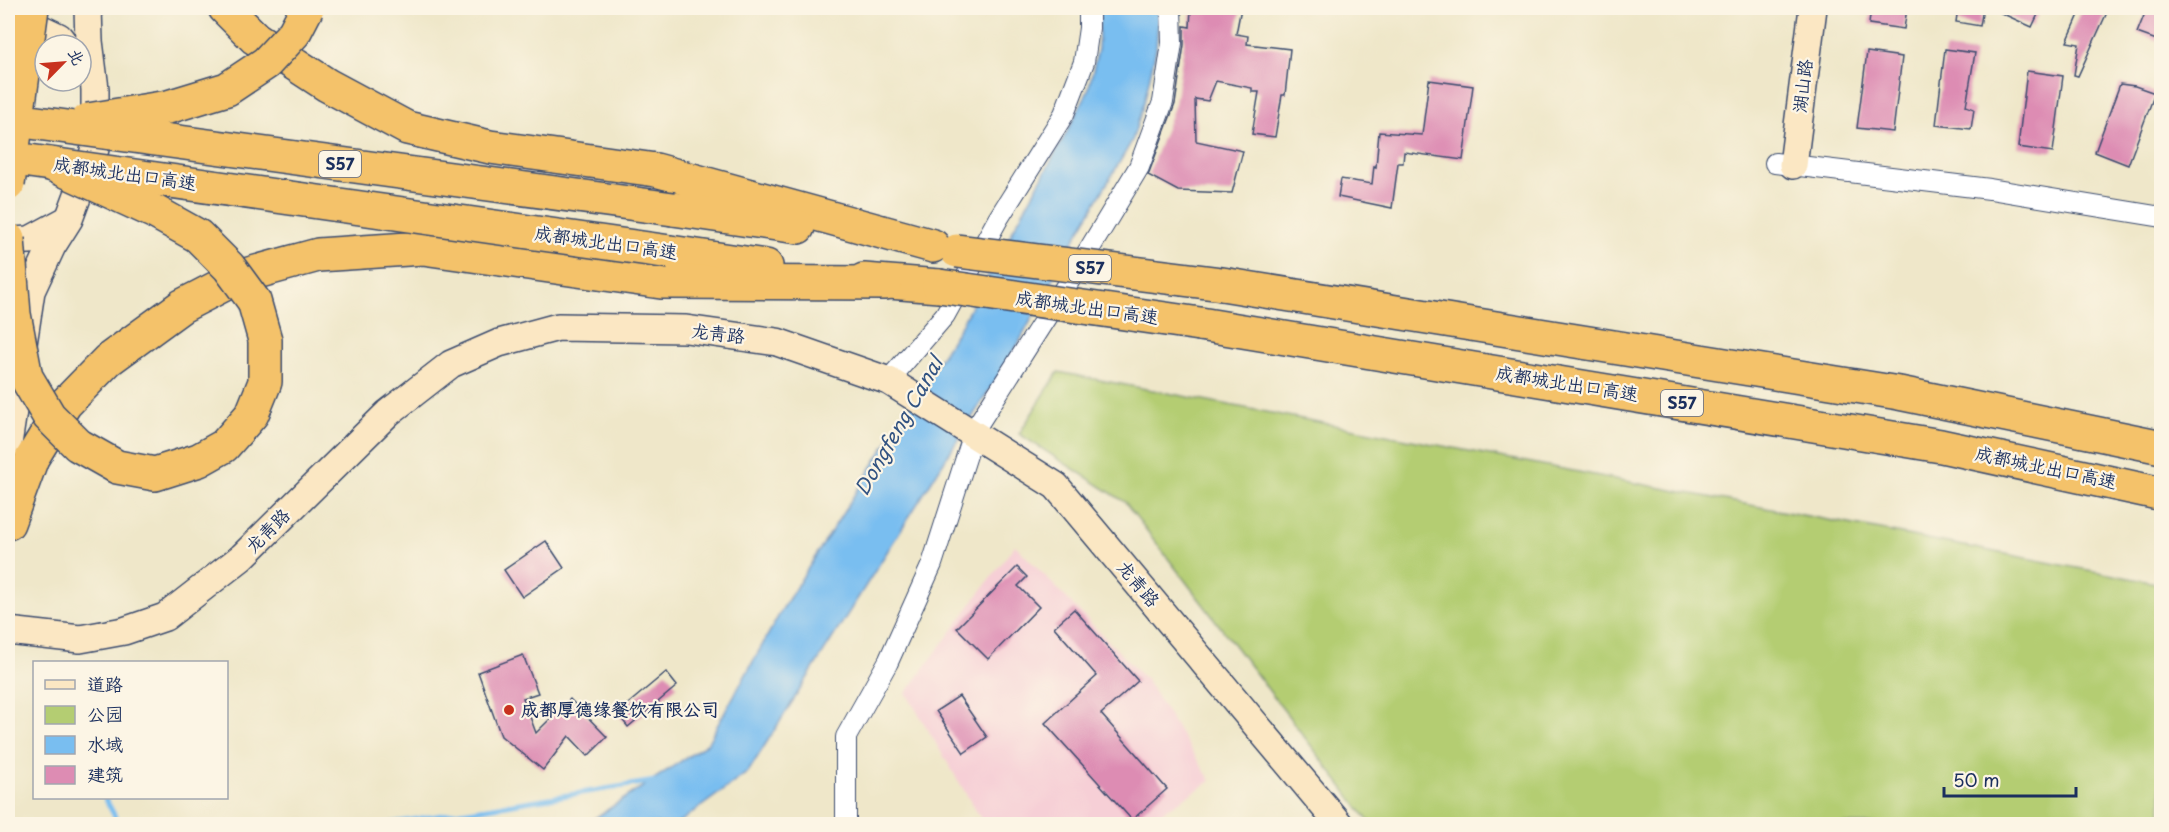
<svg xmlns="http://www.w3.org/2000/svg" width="2169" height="832" font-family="'Playpen Sans','LXGW WenKai TC',sans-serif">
  <rect width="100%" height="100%" fill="#fcf5e5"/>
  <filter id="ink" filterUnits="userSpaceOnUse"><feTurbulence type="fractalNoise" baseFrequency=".0167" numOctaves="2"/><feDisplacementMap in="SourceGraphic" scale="12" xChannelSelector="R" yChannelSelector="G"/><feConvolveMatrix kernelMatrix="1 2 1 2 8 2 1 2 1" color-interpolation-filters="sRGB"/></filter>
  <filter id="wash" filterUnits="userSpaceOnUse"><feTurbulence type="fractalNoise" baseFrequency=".008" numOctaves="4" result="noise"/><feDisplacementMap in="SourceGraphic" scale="24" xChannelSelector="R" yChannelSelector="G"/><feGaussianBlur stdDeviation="1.35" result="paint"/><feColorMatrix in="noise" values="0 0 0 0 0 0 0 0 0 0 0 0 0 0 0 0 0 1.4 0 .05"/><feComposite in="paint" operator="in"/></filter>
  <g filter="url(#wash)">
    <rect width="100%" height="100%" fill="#efe7c9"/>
    <path fill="#f6cfd6" d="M 1015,545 L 1147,681 L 1211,781 L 1143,824 L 984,824 L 906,693 Z"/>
    <path fill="#b4cd72" stroke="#687e68" stroke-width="1.5" d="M 1058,372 L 2161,584 L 2161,824 L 1373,824 L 1367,819 L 1125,502 L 1019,434 Z"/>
    <path fill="#79bef0" stroke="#4a76a7" stroke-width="1.5" d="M 1100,8 L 1159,8 L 1156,49 L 1144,103 L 1132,141 L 1078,233 L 1017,346 L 748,772 L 677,824 L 586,824 L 707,744 L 783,608 L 960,327 L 1069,128 L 1088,91 L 1098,49 Z"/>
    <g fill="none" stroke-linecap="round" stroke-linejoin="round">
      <g stroke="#79bef0" stroke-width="5">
        <path d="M 105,798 L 119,824"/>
        <path d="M 388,824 L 655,781"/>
      </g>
    </g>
    <g id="blocks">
      <g fill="#dd8cb3">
        <path d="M 1191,8 L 1241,8 L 1236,34 L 1248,36 L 1247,44 L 1290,49 L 1285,95 L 1282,95 L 1275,137 L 1252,134 L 1259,92 L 1252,92 L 1252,88 L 1216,81 L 1208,101 L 1195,99 L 1196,141 L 1243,151 L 1232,193 L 1178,191 L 1148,175 L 1175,104 L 1184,45 L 1184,26 L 1190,27 Z"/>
        <path d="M 1871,8 L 1907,8 L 1904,29 L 1869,24 Z"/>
        <path d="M 1958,8 L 1983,8 L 1980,26 L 1956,22 Z"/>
        <path d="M 1990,8 L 2041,8 L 2032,27 Z"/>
        <path d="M 2082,8 L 2109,8 L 2078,76 L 2074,75 L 2079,44 L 2067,42 Z"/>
        <path d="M 2147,8 L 2162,8 L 2162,42 L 2137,33 Z"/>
        <path d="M 1945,49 L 1975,53 L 1966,106 L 1974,109 L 1971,129 L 1936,125 Z"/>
        <path d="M 1867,52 L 1902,57 L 1893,132 L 1857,128 Z"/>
        <path d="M 2027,71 L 2063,76 L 2053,152 L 2018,147 Z"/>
        <path d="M 1429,80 L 1473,86 L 1463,160 L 1404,152 L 1403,163 L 1398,163 L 1392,208 L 1338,197 L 1341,179 L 1372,184 L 1374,166 L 1376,167 L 1379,132 L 1422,135 Z"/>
        <path d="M 2120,84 L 2135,86 L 2155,93 L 2128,165 L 2095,152 Z"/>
        <path d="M 546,541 L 564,568 L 522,597 L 504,570 Z"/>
        <path d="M 1017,567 L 1027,577 L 1018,586 L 1039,607 L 988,659 L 957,628 Z"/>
        <path d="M 1074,609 L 1138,681 L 1101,714 L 1167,789 L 1132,820 L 1045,723 L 1097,676 L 1054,627 Z"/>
        <path d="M 523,655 L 538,693 L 523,698 L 536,733 L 570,699 L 607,737 L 588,756 L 569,736 L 543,770 L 501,736 L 478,672 Z"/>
        <path d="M 666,672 L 677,686 L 628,727 L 617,713 Z"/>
        <path d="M 959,696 L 987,737 L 964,753 L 936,711 Z"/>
      </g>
    </g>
  </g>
  <g filter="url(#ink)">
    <use href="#blocks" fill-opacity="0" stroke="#3b4b6e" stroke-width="1.5"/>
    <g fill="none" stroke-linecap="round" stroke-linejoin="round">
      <defs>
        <g id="street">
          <path d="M 1775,163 L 1990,189 L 2162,217"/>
          <path d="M 888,381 L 945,315 L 998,219 L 1064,114 L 1084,62 L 1089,28 L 1089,8"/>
          <path d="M 973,432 L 1087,253 L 1139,167 L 1163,102 L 1172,43 L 1171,8"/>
          <path d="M 846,824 L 846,737 L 888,662 L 932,564 L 974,433"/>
        </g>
        <g id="secondary">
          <path d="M 8,13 L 59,37 L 65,45"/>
          <path d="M 1793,165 L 1813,8"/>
          <path d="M 8,241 L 30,240 L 67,220"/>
          <path d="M 8,444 L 31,291 L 52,246 L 69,219 L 95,149 L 95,89 L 89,41 L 88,8"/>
          <path d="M 8,631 L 80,639 L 124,631 L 165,617 L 242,557 L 388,413 L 451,364 L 499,343 L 558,327 L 686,329 L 777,342 L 889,381 L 1056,486 L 1339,824"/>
        </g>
        <g id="highway">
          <path d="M 225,8 L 255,38 L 327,85 L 407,128 L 490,147 L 656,170 L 933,246"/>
          <path d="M 673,209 L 798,227"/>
          <path d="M 670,252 L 766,266"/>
          <path d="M 864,280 L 939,286"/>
          <path d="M 1222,284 L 1899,393 L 2162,447"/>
          <path d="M 1200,324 L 1941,446 L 2162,494"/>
          <path d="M 8,523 L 32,458 L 65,404 L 108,360 L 182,306 L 238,277 L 318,255 L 423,248 L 661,282 L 885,283"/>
        </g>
      </defs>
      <use href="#street" stroke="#3b4b6e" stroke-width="22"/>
      <use href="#secondary" stroke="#3b4b6e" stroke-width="30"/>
      <use href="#highway" stroke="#3b4b6e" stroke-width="36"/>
      <use href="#street" stroke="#fff" stroke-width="20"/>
      <use href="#secondary" stroke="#fbe7c3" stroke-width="27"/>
      <use href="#highway" stroke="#f4c26a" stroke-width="33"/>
      <defs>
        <g id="highway-bridge">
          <path d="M 8,119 L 673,209"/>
          <path d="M 88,120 L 168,107 L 227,89 L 266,63 L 294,33 L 307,8"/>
          <path d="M 8,158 L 670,252"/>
          <path d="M 8,184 L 32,8"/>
          <path d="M 8,239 L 14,314 L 26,377 L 49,416 L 78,445 L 117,467 L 155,474 L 199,460 L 224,446 L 252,414 L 265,382 L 265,340 L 254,301 L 229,267 L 198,236 L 155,212 L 51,164"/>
          <path d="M 957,251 L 1222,284"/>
          <path d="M 939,286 L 1200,324"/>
        </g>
      </defs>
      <use href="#highway-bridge" stroke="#3b4b6e" stroke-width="36" stroke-linecap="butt"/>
      <use href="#highway-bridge" stroke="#f4c26a" stroke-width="33"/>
    </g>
  </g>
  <circle fill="#c8321e" stroke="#fcf5e5" stroke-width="2" cx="509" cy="710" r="6"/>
  <g text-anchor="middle" stroke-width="4.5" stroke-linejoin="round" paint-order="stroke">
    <g fill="#fcf5e5" stroke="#5e6a86" stroke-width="1.5">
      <rect x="319" y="151" width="42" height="26" rx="4.5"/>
      <rect x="1069" y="255" width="42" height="26" rx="4.5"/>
      <rect x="1661" y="390" width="42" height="26" rx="4.5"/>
    </g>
    <g font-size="16" font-weight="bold" fill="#1b2f5e">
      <text x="340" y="170">S57</text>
      <text x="1090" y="274">S57</text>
      <text x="1682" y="409">S57</text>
    </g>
    <g font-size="18" fill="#1b2f5e" stroke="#fcf5e5">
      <text transform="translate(1803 86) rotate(-83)" y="6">湖山路</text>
      <text transform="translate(125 174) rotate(8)" y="6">成都城北出口高速</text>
      <text transform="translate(606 243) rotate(8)" y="6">成都城北出口高速</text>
      <text transform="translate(1087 308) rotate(8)" y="6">成都城北出口高速</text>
      <text transform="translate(718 334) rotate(7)" y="6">龙青路</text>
      <text transform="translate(1567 384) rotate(9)" y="6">成都城北出口高速</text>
      <text transform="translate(2046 468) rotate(12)" y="6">成都城北出口高速</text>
      <text transform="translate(268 531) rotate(-45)" y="6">龙青路</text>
      <text transform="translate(1138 584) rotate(50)" y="6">龙青路</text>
    </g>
    <g font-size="18" font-weight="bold" fill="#1b2f5e" stroke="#fcf5e5" text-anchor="start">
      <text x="521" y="716">成都厚德缘餐饮有限公司</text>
    </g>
    <g font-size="20" font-style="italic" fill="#325382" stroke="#fcf5e5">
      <text transform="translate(899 426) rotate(-60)" y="7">Dongfeng Canal</text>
    </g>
  </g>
  <rect width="2169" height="832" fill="none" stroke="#fcf5e5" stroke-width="30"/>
  <rect x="33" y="661" width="195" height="138" fill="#fcf5e5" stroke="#a2a6af" stroke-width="1.5"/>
  <rect x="45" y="680" width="30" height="9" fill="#fbe7c3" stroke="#a2a6af" stroke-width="1.5"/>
  <text x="87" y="691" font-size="18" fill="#1b2f5e">道路</text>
  <rect x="45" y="706" width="30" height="18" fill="#b4cd72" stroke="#a2a6af" stroke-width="1.5"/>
  <text x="87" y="721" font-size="18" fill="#1b2f5e">公园</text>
  <rect x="45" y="736" width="30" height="18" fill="#79bef0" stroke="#a2a6af" stroke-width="1.5"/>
  <text x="87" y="751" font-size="18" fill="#1b2f5e">水域</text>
  <rect x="45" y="766" width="30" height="18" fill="#dd8cb3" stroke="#a2a6af" stroke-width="1.5"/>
  <text x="87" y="781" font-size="18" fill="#1b2f5e">建筑</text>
  <g transform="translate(63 63) rotate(65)"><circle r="28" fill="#fcf5e5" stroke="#a2a6af" stroke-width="1.5"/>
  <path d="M0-4.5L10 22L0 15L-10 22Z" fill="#c8321e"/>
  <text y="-9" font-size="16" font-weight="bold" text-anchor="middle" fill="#1b2f5e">北</text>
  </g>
  <path d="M1944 787v9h132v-9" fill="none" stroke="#1b2f5e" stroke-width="3"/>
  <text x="1953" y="787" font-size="18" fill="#1b2f5e" stroke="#fcf5e5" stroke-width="4.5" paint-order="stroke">50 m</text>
</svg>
